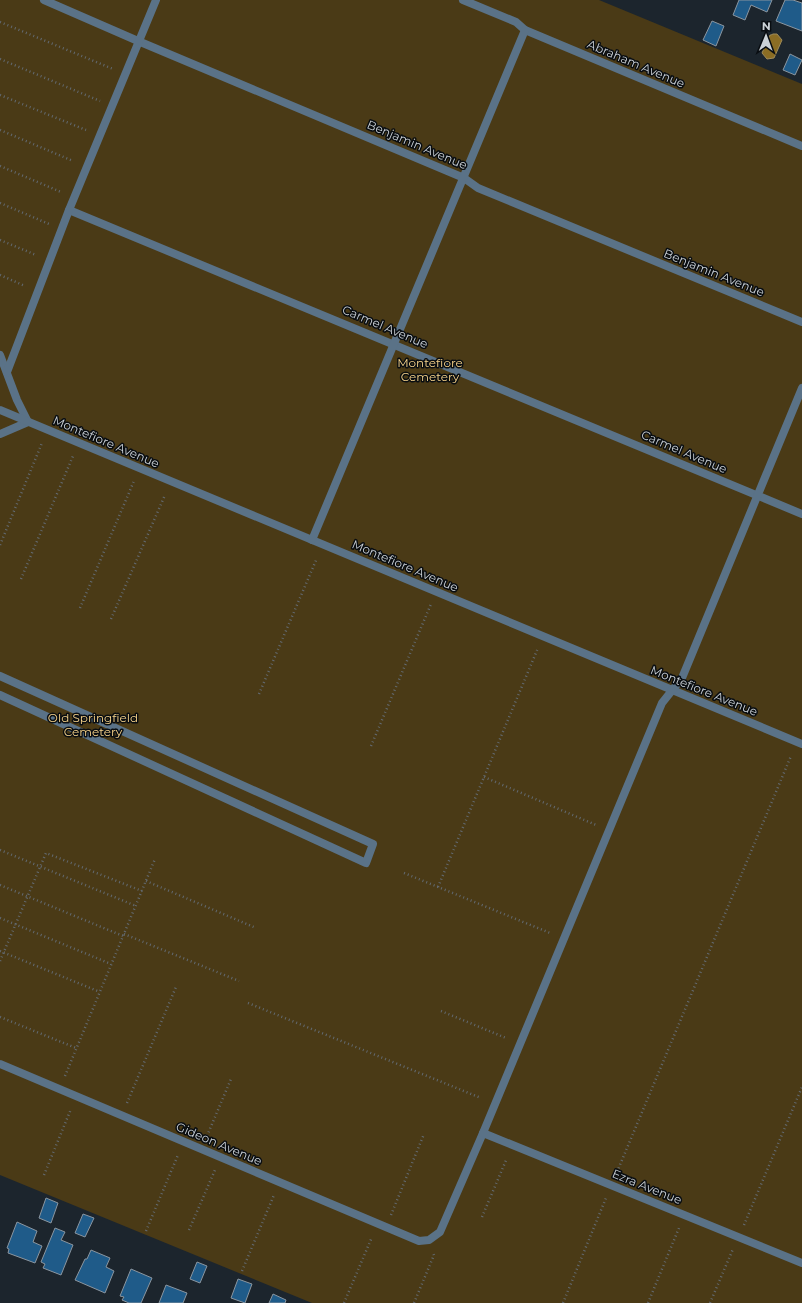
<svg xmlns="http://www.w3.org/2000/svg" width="802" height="1303" font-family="Montserrat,sans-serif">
  <rect width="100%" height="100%" fill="#1c252d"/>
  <path fill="#4a3a16" d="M 0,0 L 599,0 L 802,84 L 802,1303 L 312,1303 L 0,1175 Z"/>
  <path fill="#8b6d24" stroke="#9e8b5a" d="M 773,34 L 777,34 L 782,40 L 774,58 L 767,59 L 762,53 L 770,35 L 771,35 Z"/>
  <g fill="#1f5b89" stroke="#8b96a0">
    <path d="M 739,0 L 772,0 L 767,12 L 751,5 L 745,20 L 733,15 Z"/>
    <path d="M 785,0 L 793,0 L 802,3 L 802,31 L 776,21 Z"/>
    <path d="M 712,21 L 724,26 L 716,46 L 703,40 Z"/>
    <path d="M 790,54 L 802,60 L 795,75 L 783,70 Z"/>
    <path d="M 46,1198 L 58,1203 L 51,1223 L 39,1218 Z"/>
    <path d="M 83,1214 L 94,1218 L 85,1237 L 75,1233 Z"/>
    <path d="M 17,1222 L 37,1231 L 33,1242 L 42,1246 L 35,1263 L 8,1253 L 9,1249 L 7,1248 Z"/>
    <path d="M 55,1228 L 65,1232 L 61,1240 L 73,1245 L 61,1275 L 43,1268 L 45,1264 L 41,1262 Z"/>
    <path d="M 91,1250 L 110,1258 L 106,1267 L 114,1271 L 105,1293 L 75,1280 L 85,1259 L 87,1259 Z"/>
    <path d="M 197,1262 L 207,1266 L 200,1283 L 190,1279 Z"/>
    <path d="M 131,1269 L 152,1278 L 141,1303 L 129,1303 L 122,1300 L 124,1297 L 120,1296 Z"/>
    <path d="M 238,1279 L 252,1284 L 245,1303 L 231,1298 Z"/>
    <path d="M 166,1285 L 187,1293 L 183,1303 L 159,1303 Z"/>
    <path d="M 273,1294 L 286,1300 L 285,1303 L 269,1303 Z"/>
  </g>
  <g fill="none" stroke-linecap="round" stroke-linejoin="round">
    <g stroke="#636a71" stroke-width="2.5" stroke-dasharray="1 3" stroke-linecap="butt">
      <path d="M 0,22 L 113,69"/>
      <path d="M 0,59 L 100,101"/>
      <path d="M 0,95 L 86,130"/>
      <path d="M 0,130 L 73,161"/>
      <path d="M 0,166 L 61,192"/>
      <path d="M 0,203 L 49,224"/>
      <path d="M 0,240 L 36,255"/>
      <path d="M 0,275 L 25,286"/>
      <path d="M 0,545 L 42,443"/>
      <path d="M 21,579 L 73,456"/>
      <path d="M 80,608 L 134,481"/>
      <path d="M 111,619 L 165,495"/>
      <path d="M 259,694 L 317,558"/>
      <path d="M 371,746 L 431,604"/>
      <path d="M 484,777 L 596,825"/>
      <path d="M 0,850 L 136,906"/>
      <path d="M 404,873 L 550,933"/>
      <path d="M 146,881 L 256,928"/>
      <path d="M 0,885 L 123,936"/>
      <path d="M 438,887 L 538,648"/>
      <path d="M 0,918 L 111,964"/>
      <path d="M 124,934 L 239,981"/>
      <path d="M 0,951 L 100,992"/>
      <path d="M 0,961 L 46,853 L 142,891"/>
      <path d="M 248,1003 L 481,1098"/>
      <path d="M 441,1011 L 506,1038"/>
      <path d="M 0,1017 L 76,1048"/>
      <path d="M 65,1076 L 155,859"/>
      <path d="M 127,1103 L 176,987"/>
      <path d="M 207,1136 L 231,1079"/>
      <path d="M 617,1172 L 791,756"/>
      <path d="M 44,1175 L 71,1109"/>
      <path d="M 391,1215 L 424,1134"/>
      <path d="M 482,1217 L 507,1158"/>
      <path d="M 744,1225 L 802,1087"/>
      <path d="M 189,1230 L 215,1170"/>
      <path d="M 146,1231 L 178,1155"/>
      <path d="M 242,1271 L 274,1195"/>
      <path d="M 344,1303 L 372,1237"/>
      <path d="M 414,1303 L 434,1255 L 433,1252"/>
      <path d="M 563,1303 L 606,1198"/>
      <path d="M 648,1303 L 679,1228"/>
      <path d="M 710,1303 L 733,1249"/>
    </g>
    <g stroke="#5a7287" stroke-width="8">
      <path d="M 44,0 L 138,41 L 464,178 L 478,188 L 802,322"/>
      <path d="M 463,0 L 516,22 L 525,30 L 802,146"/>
      <path d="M 69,210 L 802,514"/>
      <path d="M 0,355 L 17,400 L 28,422 L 0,434"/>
      <path d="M 7,372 L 69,210 L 156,0"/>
      <path d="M 0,410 L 802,744"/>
      <path d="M 312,540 L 525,30"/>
      <path d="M 0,676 L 373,844 L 366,863 L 0,695"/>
      <path d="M 0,1064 L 419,1241 L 429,1240 L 440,1232 L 483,1133 L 662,703 L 682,678 L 802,388"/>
      <path d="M 483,1133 L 802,1263"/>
    </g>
  </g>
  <g text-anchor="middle" stroke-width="3" stroke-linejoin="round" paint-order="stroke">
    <g font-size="12" fill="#ccd2d7" stroke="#090d11">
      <text transform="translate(636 64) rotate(23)" y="4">Abraham Avenue</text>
      <text transform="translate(417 145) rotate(23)" y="4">Benjamin Avenue</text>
      <text transform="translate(714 273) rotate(22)" y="4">Benjamin Avenue</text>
      <text transform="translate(385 327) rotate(23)" y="4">Carmel Avenue</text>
      <text transform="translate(106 442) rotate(23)" y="4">Montefiore Avenue</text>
      <text transform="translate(684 452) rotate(23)" y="4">Carmel Avenue</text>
      <text transform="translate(405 566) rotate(23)" y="4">Montefiore Avenue</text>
      <text transform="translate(704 691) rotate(22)" y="4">Montefiore Avenue</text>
      <text transform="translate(219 1144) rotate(23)" y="4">Gideon Avenue</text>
      <text transform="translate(647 1187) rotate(22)" y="4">Ezra Avenue</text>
    </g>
    <g font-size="12" fill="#f9d58b" stroke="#090d11">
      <text x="430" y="367">Montefiore<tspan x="430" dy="14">Cemetery</tspan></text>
      <text x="93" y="722">Old Springfield<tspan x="93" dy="14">Cemetery</tspan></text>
    </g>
  </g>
  <g transform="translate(766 36) rotate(1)" stroke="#090d11" stroke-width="3" paint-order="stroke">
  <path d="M0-3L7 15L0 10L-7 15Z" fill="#ccd2d7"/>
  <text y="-6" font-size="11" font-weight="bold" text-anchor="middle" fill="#ccd2d7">N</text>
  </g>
</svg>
